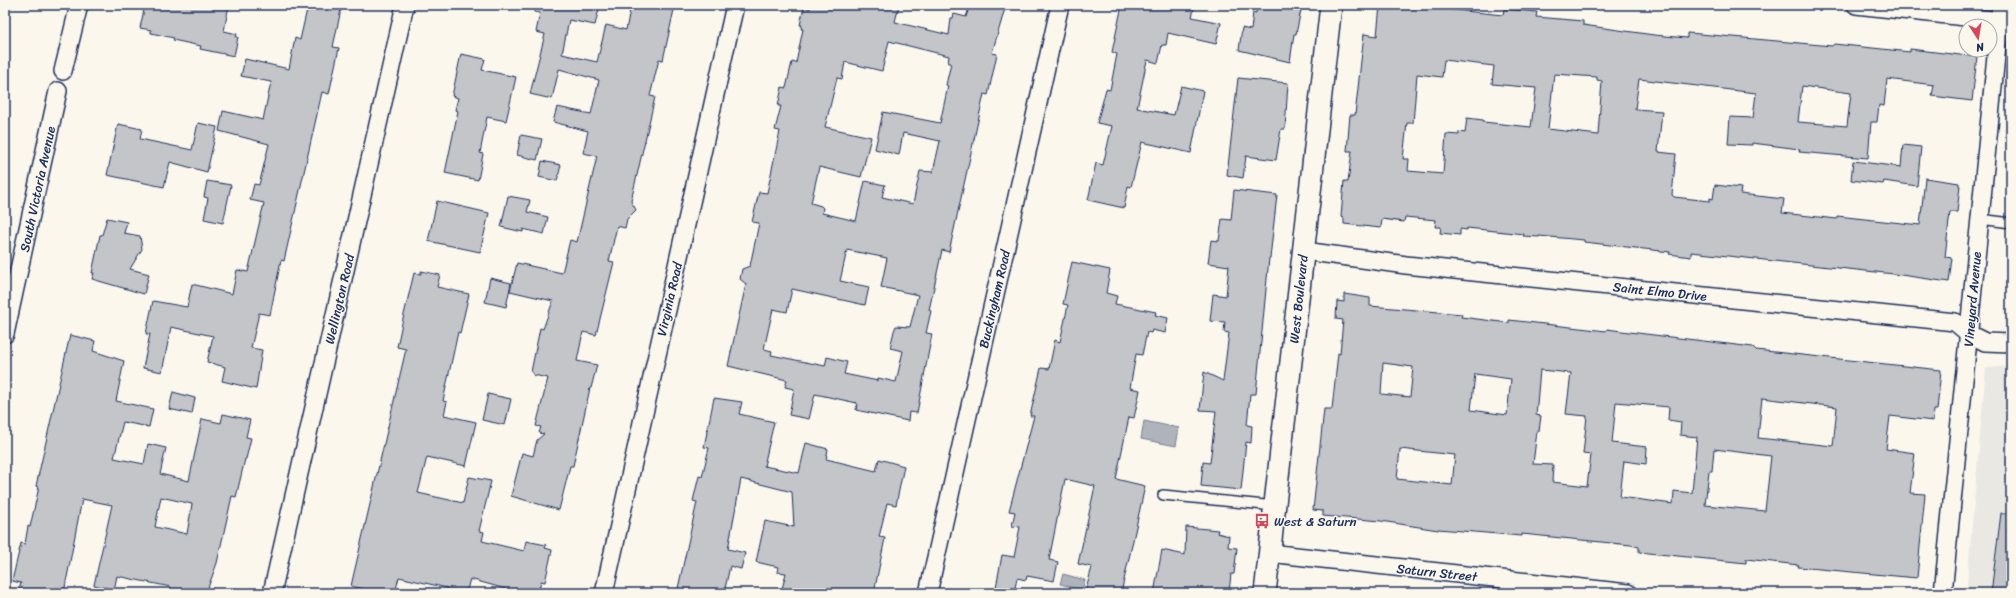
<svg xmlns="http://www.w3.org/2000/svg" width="2016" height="598" font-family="Sriracha,sans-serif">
  <rect width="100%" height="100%" fill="#fbf7ec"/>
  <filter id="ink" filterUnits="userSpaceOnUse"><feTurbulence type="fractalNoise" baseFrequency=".025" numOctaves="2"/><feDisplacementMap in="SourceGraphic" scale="8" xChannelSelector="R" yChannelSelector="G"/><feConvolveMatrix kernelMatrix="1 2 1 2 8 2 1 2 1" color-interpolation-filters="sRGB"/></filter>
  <g filter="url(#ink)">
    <path fill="#eae8e2" d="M 2011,366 L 2011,593 L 1966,593 L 1986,368 Z"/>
    <g fill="#afb3bb" stroke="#747e96">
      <path d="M 1144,421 L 1179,428 L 1176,446 L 1141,439 Z"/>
      <path d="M 1063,574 L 1085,580 L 1082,590 L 1060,584 Z"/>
    </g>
    <g fill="#c3c5c9" stroke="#1b2f5e" fill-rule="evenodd">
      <path d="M 145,5 L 229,5 L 224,31 L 237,34 L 236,37 L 238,37 L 234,56 L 200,49 L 201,46 L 173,40 L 174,38 L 151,33 L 151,30 L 140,28 Z"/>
      <path d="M 308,5 L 342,5 L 333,47 L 339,48 L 329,94 L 322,92 L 284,261 L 281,260 L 270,315 L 259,313 L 251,348 L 262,350 L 256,389 L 222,381 L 225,367 L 207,362 L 213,336 L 171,327 L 162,372 L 143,368 L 150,334 L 146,334 L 153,301 L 187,307 L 192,284 L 232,294 L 237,270 L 248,272 L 264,203 L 250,200 L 254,184 L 259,185 L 269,144 L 219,131 L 223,111 L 263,120 L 271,82 L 241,76 L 245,59 L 289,69 L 295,38 L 300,40 Z"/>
      <path d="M 535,5 L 600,5 L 595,25 L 569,20 L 562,54 L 597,62 L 606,25 L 626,30 L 631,5 L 675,5 L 663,60 L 659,59 L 650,96 L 655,97 L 631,201 L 636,210 L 627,219 L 625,228 L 617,226 L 609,261 L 614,262 L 596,335 L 583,332 L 577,361 L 597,365 L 591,388 L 590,388 L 573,466 L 570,466 L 559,510 L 511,496 L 522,453 L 533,456 L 537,440 L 544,434 L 539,433 L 541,427 L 536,426 L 548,378 L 533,375 L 533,373 L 531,372 L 540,328 L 543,329 L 553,301 L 510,291 L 517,263 L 562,273 L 570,240 L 577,242 L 597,156 L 583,153 L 588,131 L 553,122 L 557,107 L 591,114 L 599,80 L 559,69 L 552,99 L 530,94 L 545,34 L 536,32 L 540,13 L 534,12 Z"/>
      <path d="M 811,5 L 899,5 L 895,22 L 949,35 L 951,18 L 953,18 L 954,14 L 966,17 L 970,5 L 1006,5 L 992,53 L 997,54 L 988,95 L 984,94 L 949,252 L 942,250 L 929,310 L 931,311 L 926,333 L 932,334 L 917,413 L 909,412 L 908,421 L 856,410 L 857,403 L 815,394 L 809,419 L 789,415 L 794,389 L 785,387 L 787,380 L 728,366 L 746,284 L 740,279 L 742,269 L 750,266 L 759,223 L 752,222 L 759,192 L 767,193 L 780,131 L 775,130 L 781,106 L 778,106 L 782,87 L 786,88 L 792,62 L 796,63 L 803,29 L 801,29 L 802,25 L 800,25 L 804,7 L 810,9 ZM 889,41 L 949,56 L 948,63 L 951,63 L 946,85 L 948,86 L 940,123 L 883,112 L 875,149 L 899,155 L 903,133 L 940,141 L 933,172 L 920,171 L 913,204 L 882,197 L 885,185 L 865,181 L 856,221 L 822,213 L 823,208 L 821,206 L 811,203 L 819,167 L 861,177 L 871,137 L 825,127 L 837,78 L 842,79 L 845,62 L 882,71 ZM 847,250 L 887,258 L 881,287 L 918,295 L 910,327 L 896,326 L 894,331 L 890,348 L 903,351 L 896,382 L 878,378 L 878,381 L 844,374 L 847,362 L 827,357 L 825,366 L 771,355 L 772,351 L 764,349 L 773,309 L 787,312 L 792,289 L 865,305 L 869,287 L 840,281 Z"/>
      <path d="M 1122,5 L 1195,5 L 1192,17 L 1221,23 L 1216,44 L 1168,33 L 1166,45 L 1162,45 L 1158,63 L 1147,60 L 1137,108 L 1174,115 L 1181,86 L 1203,91 L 1191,153 L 1142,142 L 1131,187 L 1128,186 L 1124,208 L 1088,200 L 1096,163 L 1103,165 L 1112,126 L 1097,123 L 1106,89 L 1110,90 L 1117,54 L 1112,52 Z"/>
      <path d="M 1257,5 L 1302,5 L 1296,34 L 1294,34 L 1290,62 L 1239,50 L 1242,28 L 1251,30 L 1253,12 L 1256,13 Z"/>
      <path d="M 1380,5 L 1407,5 L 1503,15 L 1504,9 L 1537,12 L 1536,17 L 1583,21 L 1583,25 L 1654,35 L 1687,38 L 1687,33 L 1700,34 L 1832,46 L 1834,44 L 1901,51 L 1910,52 L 1910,49 L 1977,57 L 1972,101 L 1932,96 L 1934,85 L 1887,79 L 1884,106 L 1879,105 L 1877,122 L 1871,122 L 1868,158 L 1799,152 L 1800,149 L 1752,143 L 1752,145 L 1728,144 L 1730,117 L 1753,118 L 1756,93 L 1639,79 L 1635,109 L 1662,111 L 1658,152 L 1676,154 L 1672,195 L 1674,197 L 1710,201 L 1710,198 L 1713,199 L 1715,185 L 1741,188 L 1740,194 L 1784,199 L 1782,213 L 1837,219 L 1837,216 L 1920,225 L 1925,178 L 1959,183 L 1959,186 L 1960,186 L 1957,212 L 1950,212 L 1945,257 L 1952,258 L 1949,282 L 1894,274 L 1691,252 L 1691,257 L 1669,254 L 1670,252 L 1584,242 L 1584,240 L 1539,236 L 1539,237 L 1523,236 L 1524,234 L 1467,228 L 1467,230 L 1460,229 L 1460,235 L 1440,233 L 1441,227 L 1435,227 L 1436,220 L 1405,217 L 1404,222 L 1382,219 L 1381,228 L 1344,224 L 1344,218 L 1341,217 L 1344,181 L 1348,182 L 1352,151 L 1347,151 L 1350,115 L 1355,115 L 1364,34 L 1377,36 ZM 1444,60 L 1494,66 L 1492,84 L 1536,88 L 1531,127 L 1483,122 L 1483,120 L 1467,118 L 1465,133 L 1459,132 L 1459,135 L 1446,134 L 1443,174 L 1408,171 L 1409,159 L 1403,159 L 1407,123 L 1413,123 L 1417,74 L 1442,77 ZM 1554,74 L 1597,77 L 1597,80 L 1602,81 L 1598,135 L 1548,129 ZM 1802,86 L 1851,93 L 1847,126 L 1798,122 Z"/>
      <path d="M 461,54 L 485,59 L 482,70 L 516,77 L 506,121 L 487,117 L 480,153 L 483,154 L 478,180 L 445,173 L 458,111 L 455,110 L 458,98 L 452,96 Z"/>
      <path d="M 1238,78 L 1288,83 L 1285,129 L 1281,129 L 1276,160 L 1246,156 L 1243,178 L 1227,175 Z"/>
      <path d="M 198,123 L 217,127 L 207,172 L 170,162 L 164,187 L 107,175 L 118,124 L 142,129 L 140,139 L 192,150 Z"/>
      <path d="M 521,135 L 542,139 L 537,160 L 517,155 Z"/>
      <path d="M 1903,145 L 1921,147 L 1917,186 L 1884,181 L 1883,184 L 1851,180 L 1853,161 L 1901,167 Z"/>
      <path d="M 542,161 L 561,165 L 557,181 L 539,177 Z"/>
      <path d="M 207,181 L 231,185 L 223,223 L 204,219 L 208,198 L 204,197 Z"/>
      <path d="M 1234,190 L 1277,195 L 1270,258 L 1269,258 L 1256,394 L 1250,394 L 1247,425 L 1252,426 L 1251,443 L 1246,442 L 1241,490 L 1201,486 L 1203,462 L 1210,463 L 1216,411 L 1200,410 L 1204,372 L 1223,381 L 1229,333 L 1224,332 L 1225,322 L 1210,321 L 1213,294 L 1226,296 L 1229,266 L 1208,263 L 1211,240 L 1219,241 L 1222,219 L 1231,220 Z"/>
      <path d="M 508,196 L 530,200 L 527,212 L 548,217 L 544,234 L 523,229 L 523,232 L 501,227 Z"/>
      <path d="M 437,201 L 489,213 L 480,252 L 428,241 Z"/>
      <path d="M 107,218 L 127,222 L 124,233 L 140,236 L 142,249 L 130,269 L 149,274 L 144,294 L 92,279 L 94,273 L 92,273 L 100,235 L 102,235 Z"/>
      <path d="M 1072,262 L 1110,270 L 1106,293 L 1117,296 L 1115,304 L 1156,312 L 1155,315 L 1168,318 L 1165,333 L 1152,330 L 1151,333 L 1147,332 L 1142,355 L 1136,354 L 1130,388 L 1140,390 L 1134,418 L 1129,417 L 1116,479 L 1145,486 L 1132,545 L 1121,593 L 1085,593 L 1092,567 L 1078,564 L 1095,486 L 1065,479 L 1049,560 L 1058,562 L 1054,581 L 1027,576 L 1026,580 L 1017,578 L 1014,593 L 995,593 L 1002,555 L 1014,557 L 1020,527 L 1012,526 L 1015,512 L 1009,511 L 1034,416 L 1030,416 L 1041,368 L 1049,369 L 1055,340 L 1060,342 L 1068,305 L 1063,304 Z"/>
      <path d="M 421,271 L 440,275 L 437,287 L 469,294 L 460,333 L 458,332 L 443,401 L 447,402 L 444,415 L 476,422 L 466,466 L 427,457 L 418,493 L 463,503 L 469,477 L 491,481 L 479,531 L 484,532 L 482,541 L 524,551 L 526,541 L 546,545 L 545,548 L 552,550 L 545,582 L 541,581 L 538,593 L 520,593 L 470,579 L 466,593 L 446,593 L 447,588 L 399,577 L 395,593 L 380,593 L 351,586 L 406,349 L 397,347 L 402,323 L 414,273 L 421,274 Z"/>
      <path d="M 490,278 L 511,283 L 506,307 L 485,302 Z"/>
      <path d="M 1344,294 L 1370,298 L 1370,306 L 1462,314 L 1461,317 L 1509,323 L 1509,320 L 1606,331 L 1607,329 L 1629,332 L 1753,347 L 1756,350 L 1941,370 L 1937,410 L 1934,410 L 1933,421 L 1890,416 L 1886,449 L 1915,453 L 1910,493 L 1925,494 L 1917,578 L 1798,567 L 1799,565 L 1746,559 L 1746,563 L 1639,552 L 1639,547 L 1631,545 L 1522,534 L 1522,536 L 1438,529 L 1438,530 L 1381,521 L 1323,516 L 1323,511 L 1313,510 L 1324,409 L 1332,409 L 1338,353 L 1340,354 L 1343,320 L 1336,319 L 1337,301 L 1344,302 ZM 1383,363 L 1413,367 L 1410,397 L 1381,394 ZM 1540,370 L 1571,373 L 1566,414 L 1587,416 L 1583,454 L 1591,455 L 1587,486 L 1552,482 L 1553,465 L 1533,464 L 1537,431 L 1539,431 L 1541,416 L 1536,415 ZM 1475,374 L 1511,379 L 1507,415 L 1471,410 ZM 1762,398 L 1837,407 L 1833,446 L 1758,438 ZM 1616,402 L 1669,407 L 1668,420 L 1681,422 L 1680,435 L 1697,437 L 1692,493 L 1674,491 L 1673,504 L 1620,497 L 1624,461 L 1646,464 L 1647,447 L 1612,443 ZM 1400,449 L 1455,455 L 1452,485 L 1397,479 ZM 1714,449 L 1771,456 L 1765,511 L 1705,505 L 1709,471 L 1712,471 Z"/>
      <path d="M 70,335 L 95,341 L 93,351 L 124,361 L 116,401 L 153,409 L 149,427 L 123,422 L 114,458 L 144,464 L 148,444 L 166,448 L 160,474 L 189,481 L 202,419 L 221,423 L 223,414 L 250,420 L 246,437 L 251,438 L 246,459 L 245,459 L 236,497 L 232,496 L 217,563 L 206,593 L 170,593 L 171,587 L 117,576 L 114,590 L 94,585 L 112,505 L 82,499 L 64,593 L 18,593 L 21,583 L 12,581 L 21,543 L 25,544 L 28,526 L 30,527 L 39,487 L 36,486 ZM 161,497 L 192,504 L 187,534 L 155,527 Z"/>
      <path d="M 173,392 L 195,398 L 192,414 L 169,409 Z"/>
      <path d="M 488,394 L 511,399 L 505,425 L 482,420 Z"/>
      <path d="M 714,398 L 742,402 L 739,414 L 774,422 L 764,466 L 799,473 L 806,443 L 828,449 L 826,459 L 876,471 L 879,459 L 904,466 L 896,505 L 887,503 L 879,537 L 885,538 L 874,593 L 781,593 L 786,573 L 777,572 L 778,567 L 756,562 L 765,521 L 794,527 L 792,492 L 741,479 L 728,549 L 745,553 L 741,569 L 730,566 L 724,593 L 677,593 L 697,502 L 693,501 L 699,476 L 702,477 L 709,448 L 704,447 Z"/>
      <path d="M 2001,513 L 2011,513 L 2011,593 L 1991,593 Z"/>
      <path d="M 1186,527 L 1218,530 L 1217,533 L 1229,536 L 1228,547 L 1237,548 L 1234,574 L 1231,574 L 1229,593 L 1154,593 L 1162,550 L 1185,555 Z"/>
    </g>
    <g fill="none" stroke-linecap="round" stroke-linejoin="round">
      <defs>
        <g id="service">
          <path d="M 1980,219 L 2011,223"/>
          <path d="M 1163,495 L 1275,506"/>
        </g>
        <g id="minor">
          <path d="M 1856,5 L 2011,22"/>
          <path d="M 63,71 L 79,5"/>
          <path d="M 1304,251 L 1406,265 L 1955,322 L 1969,334 L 1985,342 L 2011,343"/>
          <path d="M 5,334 L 58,91"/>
          <path d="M 1269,553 L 1628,593"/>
          <path d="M 272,593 L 405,5"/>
          <path d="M 604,593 L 735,5"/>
          <path d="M 928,593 L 1060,5"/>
          <path d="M 1943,593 L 2001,5"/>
        </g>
        <path id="tertiary" d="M 1265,593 L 1331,5"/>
      </defs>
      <use href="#service" stroke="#1b2f5e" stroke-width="12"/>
      <use href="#minor" stroke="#1b2f5e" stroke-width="20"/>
      <use href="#tertiary" stroke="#1b2f5e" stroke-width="24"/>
      <use href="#service" stroke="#fbf7ec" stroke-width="9"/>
      <use href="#minor" stroke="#fbf7ec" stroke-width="17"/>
      <use href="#tertiary" stroke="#fbf7ec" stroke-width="21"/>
    </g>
  </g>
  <defs>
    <symbol id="bus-bare" viewBox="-9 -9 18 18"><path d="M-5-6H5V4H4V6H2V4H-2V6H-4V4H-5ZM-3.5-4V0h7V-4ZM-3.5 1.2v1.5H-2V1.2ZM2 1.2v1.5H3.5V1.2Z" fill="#d1495b" stroke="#fbf7ec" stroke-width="2.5" paint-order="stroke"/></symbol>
  </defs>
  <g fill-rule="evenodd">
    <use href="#bus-bare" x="1251" y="510" width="22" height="22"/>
  </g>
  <g text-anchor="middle" stroke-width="3" stroke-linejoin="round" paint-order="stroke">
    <g font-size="13" fill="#1b2f5e" stroke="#fbf7ec">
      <text transform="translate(37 189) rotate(-78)" y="5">South Victoria Avenue</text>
      <text transform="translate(1660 291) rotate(6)" y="5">Saint Elmo Drive</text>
      <text transform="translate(339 299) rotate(-77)" y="5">Wellington Road</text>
      <text transform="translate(669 299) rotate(-77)" y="5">Virginia Road</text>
      <text transform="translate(994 299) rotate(-77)" y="5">Buckingham Road</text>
      <text transform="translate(1298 299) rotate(-84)" y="5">West Boulevard</text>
      <text transform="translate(1972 299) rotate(-85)" y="5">Vineyard Avenue</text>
      <text transform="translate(1437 572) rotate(6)" y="5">Saturn Street</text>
    </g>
    <g font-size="13" fill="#1b2f5e" stroke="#fbf7ec" text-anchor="start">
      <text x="1274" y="526">West &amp; Saturn</text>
    </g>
  </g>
  <rect width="2016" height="598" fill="none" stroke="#fbf7ec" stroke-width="20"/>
  <rect x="10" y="10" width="1996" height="578" fill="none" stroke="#1b2f5e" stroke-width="1.5" filter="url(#ink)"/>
  <g transform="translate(1978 38) rotate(168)"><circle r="19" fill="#fbf7ec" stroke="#a1a7b3"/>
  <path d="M0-3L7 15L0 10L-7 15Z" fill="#d1495b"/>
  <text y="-6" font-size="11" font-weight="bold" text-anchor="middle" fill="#1b2f5e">N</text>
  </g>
</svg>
